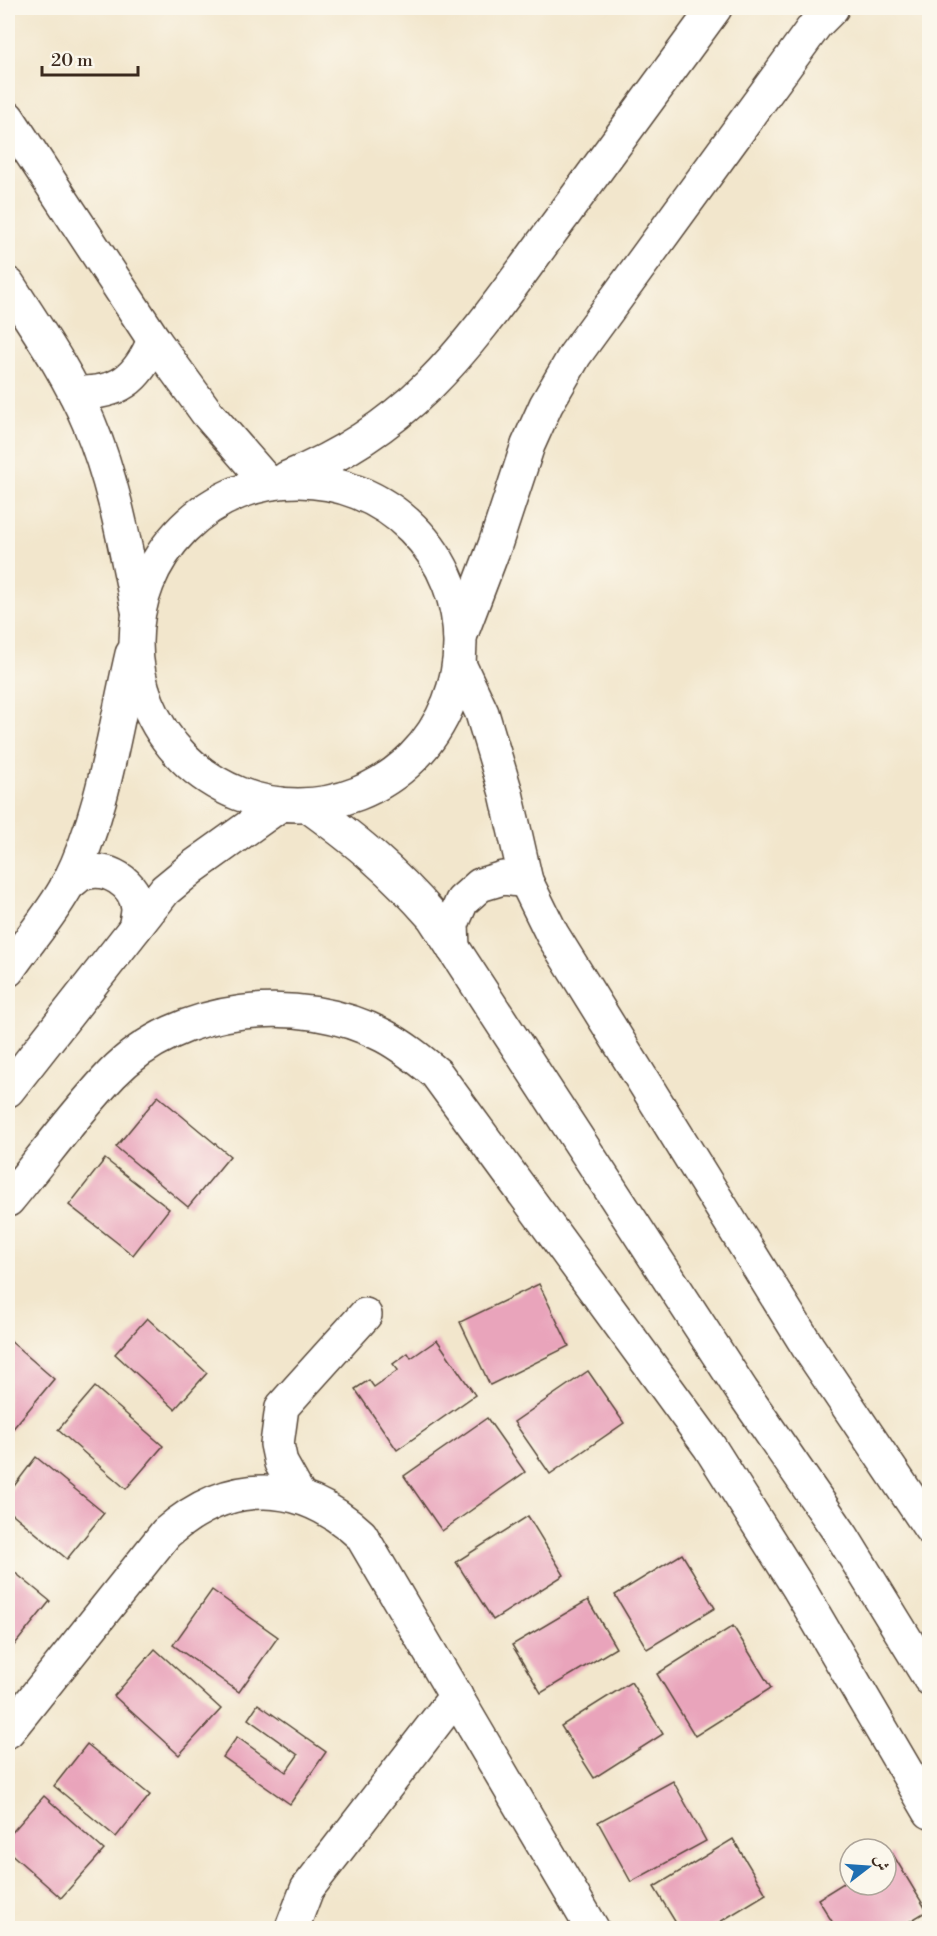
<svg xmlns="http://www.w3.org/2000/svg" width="937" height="1936" font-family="'Libre Bodoni',Amiri,serif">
  <rect width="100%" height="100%" fill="#fbf7ec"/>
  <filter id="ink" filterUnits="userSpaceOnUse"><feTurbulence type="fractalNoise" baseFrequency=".0167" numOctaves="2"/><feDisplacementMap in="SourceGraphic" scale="12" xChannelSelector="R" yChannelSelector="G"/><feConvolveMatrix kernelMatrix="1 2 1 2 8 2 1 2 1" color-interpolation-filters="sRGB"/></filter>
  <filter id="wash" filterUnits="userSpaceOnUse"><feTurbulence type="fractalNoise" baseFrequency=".008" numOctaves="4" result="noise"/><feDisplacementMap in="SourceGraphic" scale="24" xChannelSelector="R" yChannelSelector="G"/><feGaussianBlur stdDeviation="1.35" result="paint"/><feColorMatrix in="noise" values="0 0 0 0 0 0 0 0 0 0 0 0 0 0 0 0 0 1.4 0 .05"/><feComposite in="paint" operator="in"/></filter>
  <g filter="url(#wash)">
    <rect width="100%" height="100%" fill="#f2e6cc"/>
    <g id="blocks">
      <g fill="#e9a4bb">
        <path d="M 158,1096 L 230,1156 L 188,1207 L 116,1147 Z"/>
        <path d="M 105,1159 L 169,1209 L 133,1255 L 69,1205 Z"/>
        <path d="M 539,1284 L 569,1346 L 490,1385 L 460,1322 Z"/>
        <path d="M 147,1318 L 207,1373 L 175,1409 L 115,1354 Z"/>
        <path d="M 8,1339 L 54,1379 L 11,1431 L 8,1429 Z"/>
        <path d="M 437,1340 L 475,1395 L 397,1450 L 355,1389 L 369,1380 L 374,1387 L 398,1370 L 393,1364 L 408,1353 L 411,1358 Z"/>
        <path d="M 588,1371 L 624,1423 L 550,1474 L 514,1422 Z"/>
        <path d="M 95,1387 L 163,1446 L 126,1489 L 58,1430 Z"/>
        <path d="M 487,1418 L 525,1472 L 442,1531 L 404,1476 Z"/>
        <path d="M 36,1457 L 104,1513 L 67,1559 L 8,1510 L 8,1494 Z"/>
        <path d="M 528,1516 L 564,1575 L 493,1620 L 456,1562 Z"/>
        <path d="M 682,1554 L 715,1608 L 647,1649 L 615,1595 Z"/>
        <path d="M 8,1567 L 50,1601 L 12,1648 L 8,1644 Z"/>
        <path d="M 212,1590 L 278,1637 L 239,1692 L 173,1645 Z"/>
        <path d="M 588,1600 L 616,1648 L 541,1693 L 512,1645 Z"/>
        <path d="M 733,1626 L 771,1688 L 695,1736 L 657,1674 Z"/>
        <path d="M 155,1649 L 221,1709 L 179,1755 L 114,1696 Z"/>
        <path d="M 631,1682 L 663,1734 L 594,1778 L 561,1726 Z"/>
        <path d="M 258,1704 L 326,1752 L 290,1804 L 223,1757 L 237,1737 L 286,1772 L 298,1755 L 248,1719 Z"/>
        <path d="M 87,1744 L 150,1795 L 116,1837 L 54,1786 Z"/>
        <path d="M 673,1781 L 706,1841 L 631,1882 L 598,1822 Z"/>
        <path d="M 44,1796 L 104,1850 L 61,1898 L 8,1851 L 8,1837 Z"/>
        <path d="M 733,1839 L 766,1894 L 710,1928 L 679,1928 L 654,1887 Z"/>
        <path d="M 892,1853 L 927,1911 L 899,1928 L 836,1928 L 818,1899 L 850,1879 L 850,1885 L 886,1885 L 886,1857 Z"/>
      </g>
    </g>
  </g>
  <g filter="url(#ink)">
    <use href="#blocks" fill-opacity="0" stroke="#564638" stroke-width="1.5"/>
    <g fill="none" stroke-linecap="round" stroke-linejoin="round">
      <defs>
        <g id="minor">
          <path d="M 8,118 L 154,340 L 207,413 L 268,483"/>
          <path d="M 8,284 C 37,329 68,373 89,423 C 114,482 125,546 138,610"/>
          <path d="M 75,393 C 118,394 138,380 154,340"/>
          <path d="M 287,478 C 424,423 478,330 562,217 C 613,147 664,77 715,8"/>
          <circle cx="298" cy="643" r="162"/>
          <path d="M 460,637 L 495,545 L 528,445 L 546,405 L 575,355 L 816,24 L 832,8"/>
          <path d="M 459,664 L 482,713 L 506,793 L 526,881 L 552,934 L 808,1347 L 930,1528"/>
          <path d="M 307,805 C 357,841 393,871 433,917 L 742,1391 L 842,1536 L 930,1679"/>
          <path d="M 67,885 C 72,882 77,876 82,874 C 106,864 136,883 138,909 C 138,915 136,922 135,928"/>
          <path d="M 453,948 L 452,924 L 462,901 L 480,885 L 503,878 L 526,881"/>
          <path d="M 8,970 C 27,942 52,914 68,884 C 104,813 114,731 132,654"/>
          <path d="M 8,1090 L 165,890 L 193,867 L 281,804"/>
          <path d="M 8,1200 C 42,1159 75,1113 112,1074 C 179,1004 300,992 384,1036 C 403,1046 419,1059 436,1073 L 709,1446 L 798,1587 L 930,1812"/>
          <path d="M 300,1497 L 281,1463 L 277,1444 L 282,1407 L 365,1315"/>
          <path d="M 8,1731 L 166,1533 C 229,1478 300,1478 361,1535 L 592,1928"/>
          <path d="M 292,1928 L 307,1889 L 456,1696"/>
        </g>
      </defs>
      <use href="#minor" stroke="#564638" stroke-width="36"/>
      <use href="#minor" stroke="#fff" stroke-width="33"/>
    </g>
  </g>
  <rect width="937" height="1936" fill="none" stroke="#fbf7ec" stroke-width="30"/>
  <g transform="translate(868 1867) rotate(73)"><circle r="28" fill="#fbf7ec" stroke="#aea59a" stroke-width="1.5"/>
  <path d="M0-4.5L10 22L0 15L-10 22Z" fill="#1f6fb2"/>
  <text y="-9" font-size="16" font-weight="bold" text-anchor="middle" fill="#3b2a1e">ش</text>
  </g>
  <path d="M42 66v9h96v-9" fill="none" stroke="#3b2a1e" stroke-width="3"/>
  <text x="51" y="66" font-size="18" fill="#3b2a1e" stroke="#fbf7ec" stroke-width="4.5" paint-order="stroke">20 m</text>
</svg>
